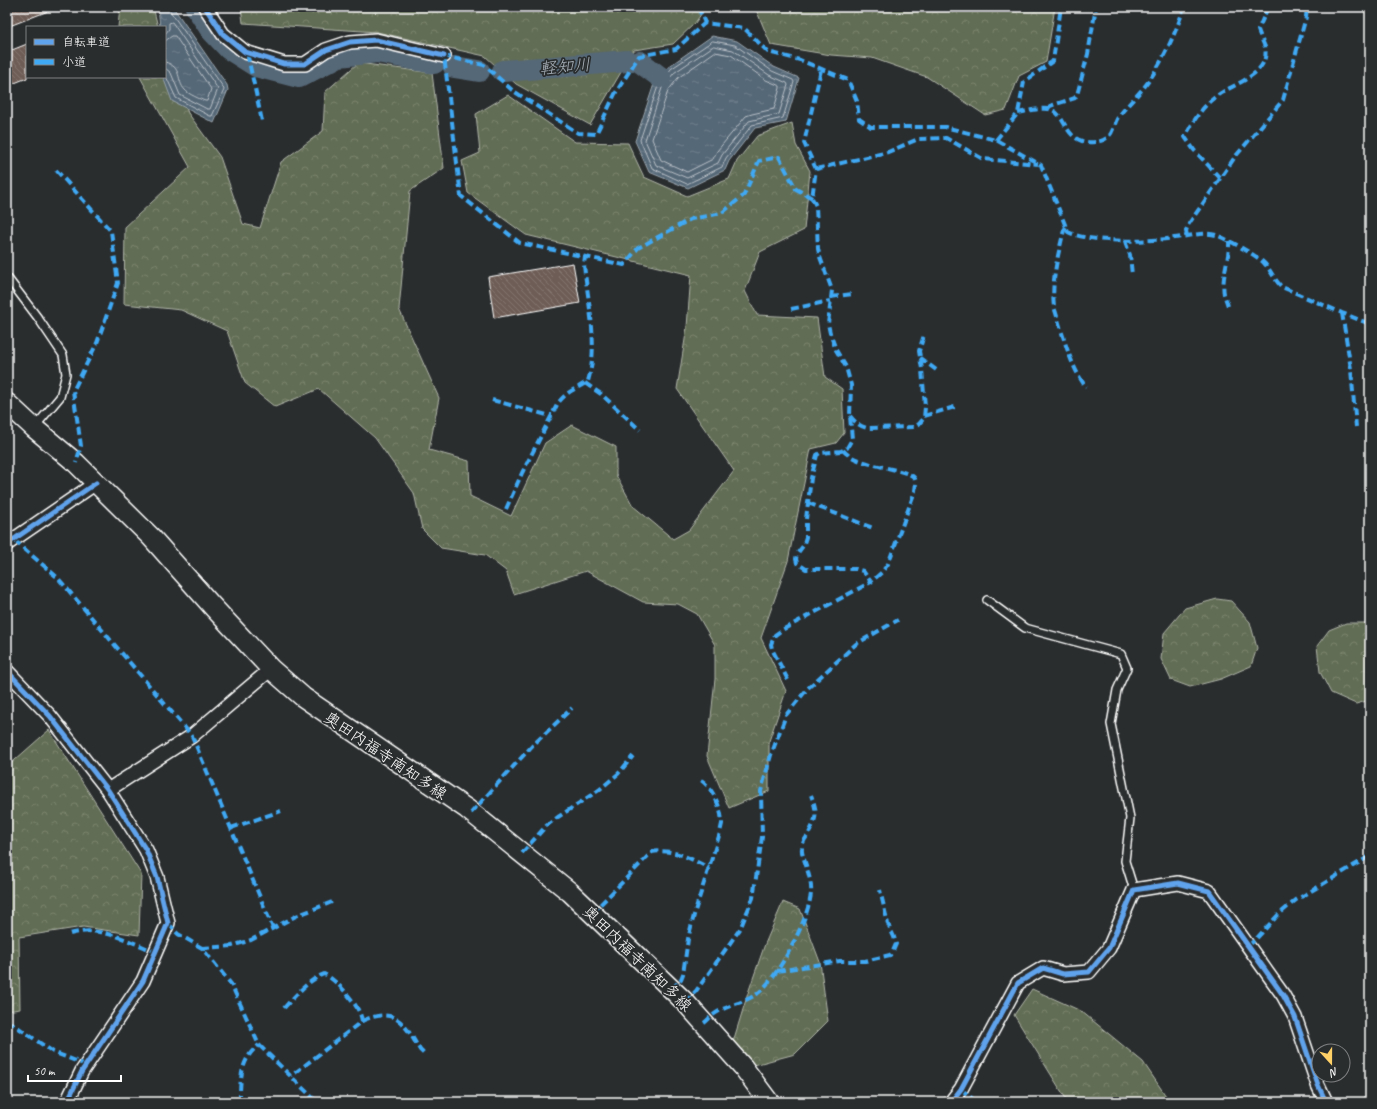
<svg xmlns="http://www.w3.org/2000/svg" width="1377" height="1109" font-family="Caveat,'Klee One',sans-serif">
  <defs>
    <pattern id="forest-crowns" width="20" height="18" patternUnits="userSpaceOnUse"><rect width="20" height="18" fill="#626d54"/><path d="M2 6a3 3 0 1 1 6 0M12 15a3 3 0 1 1 6 0" fill="none" stroke="#7a836e"/></pattern>
    <pattern id="water-ripples" width="26" height="14" patternUnits="userSpaceOnUse"><rect width="26" height="14" fill="#546777"/><path d="M2 4q2-2 4 0t4 0M15 11q2-2 4 0t4 0" fill="none" stroke="#6e7e8b"/></pattern>
    <pattern id="building-back-hatch" width="6" height="6" patternUnits="userSpaceOnUse"><rect width="6" height="6" fill="#6e5d56"/><path d="M-1 5l2 2M0 0l6 6M5-1l2 2" fill="none" stroke="#84756f"/></pattern>
  </defs>
  <rect width="100%" height="100%" fill="#2a2d2e"/>
  <filter id="ink" filterUnits="userSpaceOnUse"><feTurbulence type="fractalNoise" baseFrequency=".025" numOctaves="2"/><feDisplacementMap in="SourceGraphic" scale="8" xChannelSelector="R" yChannelSelector="G"/><feConvolveMatrix kernelMatrix="1 2 1 2 8 2 1 2 1" color-interpolation-filters="sRGB"/></filter>
  <g filter="url(#ink)">
    <g fill="url(#forest-crowns)" stroke="#b0b6aa">
      <path d="M 120,7 L 153,7 L 158,27 L 118,27 Z"/>
      <path d="M 241,7 L 706,7 L 695,23 L 673,44 L 634,50 L 590,125 L 516,84 L 485,56 L 377,32 L 243,23 Z"/>
      <path d="M 755,7 L 1055,7 L 1046,62 L 1019,76 L 1006,110 L 985,115 L 927,77 L 872,58 L 831,55 L 771,45 Z"/>
      <path d="M 165,55 L 188,113 L 220,157 L 243,224 L 260,228 L 281,162 L 323,131 L 325,92 L 358,63 L 432,73 L 444,168 L 410,191 L 399,309 L 439,398 L 429,450 L 469,461 L 470,496 L 511,516 L 545,443 L 572,425 L 616,447 L 616,475 L 633,506 L 673,539 L 689,530 L 734,471 L 677,389 L 687,327 L 691,275 L 526,235 L 468,193 L 462,161 L 480,153 L 476,114 L 508,95 L 575,142 L 628,143 L 644,177 L 687,196 L 729,179 L 737,161 L 757,136 L 792,123 L 796,145 L 810,171 L 804,230 L 760,252 L 745,291 L 757,315 L 817,318 L 825,377 L 842,389 L 844,433 L 836,443 L 811,449 L 788,561 L 761,638 L 786,691 L 769,741 L 769,791 L 729,808 L 707,756 L 715,679 L 715,645 L 697,614 L 678,604 L 643,602 L 586,571 L 514,594 L 506,571 L 485,555 L 441,548 L 422,529 L 414,493 L 375,438 L 319,389 L 275,407 L 245,383 L 227,331 L 181,310 L 124,304 L 125,227 L 190,167 L 140,77 L 165,77 Z"/>
      <path d="M 1217,599 L 1231,601 L 1250,622 L 1257,648 L 1251,666 L 1221,679 L 1190,687 L 1171,680 L 1161,659 L 1164,633 L 1185,608 Z"/>
      <path d="M 1346,623 L 1370,623 L 1370,700 L 1356,704 L 1331,693 L 1320,672 L 1317,646 L 1329,630 Z"/>
      <path d="M 49,730 L 141,874 L 139,935 L 83,927 L 19,937 L 20,1009 L 7,1011 L 7,767 Z"/>
      <path d="M 783,902 L 800,909 L 820,962 L 828,1021 L 795,1054 L 754,1065 L 738,1058 L 733,1042 L 748,993 L 765,944 Z"/>
      <path d="M 1032,989 L 1081,1011 L 1143,1062 L 1170,1102 L 1068,1102 L 1014,1015 Z"/>
    </g>
    <g fill="url(#water-ripples)" stroke="#98a4ad">
      <path d="M 158,7 L 173,7 L 227,85 L 228,90 L 214,123 L 172,101 L 163,77 L 165,77 L 165,27 L 160,27 Z"/>
      <path d="M 712,36 L 737,41 L 774,67 L 799,78 L 786,122 L 755,128 L 729,161 L 725,170 L 688,188 L 649,172 L 635,141 L 654,84 L 668,67 Z"/>
    </g>
    <g fill="none" stroke-linecap="round" stroke-linejoin="round">
      <g stroke="#bbc2c9" stroke-width="1">
        <path d="M 165,34 L 169,29 L 169,23 L 172,22 L 218,89 L 210,109 L 207,109 L 180,95 L 171,73 L 165,68"/>
        <path d="M 165,41 L 172,36 L 175,36 L 211,89 L 207,101 L 205,101 C 200,99 188,94 185,90 C 176,81 183,67 165,62"/>
        <path d="M 713,41 L 735,45 L 772,71 L 793,80 L 794,82 L 783,118 L 752,125 L 726,158 L 722,167 L 687,184 L 652,168 L 640,140 L 658,86 L 671,69 Z"/>
        <path d="M 714,46 L 733,50 L 769,75 L 787,83 L 788,85 L 779,114 L 749,121 L 722,155 L 718,163 L 687,178 L 656,165 L 645,140 L 662,88 L 674,73 Z"/>
        <path d="M 715,52 L 731,55 L 766,80 L 780,86 L 780,88 L 774,109 L 752,114 L 746,116 L 717,151 L 713,159 L 687,172 L 661,160 L 652,139 L 668,91 L 678,78 Z"/>
        <path d="M 165,74 L 176,98 L 210,116 L 212,116 L 224,90 L 223,87 L 170,11 L 170,7"/>
      </g>
      <g stroke="#546777" stroke-width="22">
        <path d="M 196,7 L 211,30 L 229,49 L 256,66 L 299,77 L 339,56 L 377,52 L 434,63"/>
        <path d="M 640,62 L 660,77"/>
        <path d="M 454,67 L 479,71"/>
        <path d="M 503,71 L 628,61"/>
      </g>
    </g>
    <g fill="url(#building-back-hatch)" stroke="#fff">
      <path d="M 7,7 L 55,7 L 56,8 L 7,27 Z"/>
      <path d="M 27,44 L 27,78 L 7,86 L 7,52 Z"/>
      <path d="M 573,263 L 580,303 L 494,318 L 488,277 Z"/>
    </g>
    <g fill="none" stroke-linecap="round" stroke-linejoin="round">
      <defs>
        <g id="lane">
          <path d="M 7,277 L 38,318 L 63,355 L 66,374 L 60,397 L 34,428"/>
          <path d="M 987,600 L 1025,628 L 1121,654 L 1127,668 L 1117,690 L 1111,724 L 1130,818 L 1125,861 L 1134,890"/>
        </g>
        <g id="street">
          <path d="M 205,7 L 223,34 L 245,52 L 284,64 L 305,64 L 326,50 L 350,42 L 376,40 L 444,56"/>
          <path d="M 7,544 L 96,483"/>
          <path d="M 7,671 L 50,716 L 108,790 L 146,850 L 157,877 L 168,923 L 143,981 L 82,1071 L 67,1102"/>
          <path d="M 108,790 L 192,736 L 271,669"/>
          <path d="M 951,1102 L 961,1089 L 1018,983 L 1043,968 L 1063,974 L 1089,972 L 1109,948 L 1134,890 L 1178,883 L 1209,891 L 1283,995 L 1295,1017 L 1318,1085 L 1326,1102"/>
        </g>
        <path id="secondary" d="M 7,403 L 34,428 L 76,463 L 151,537 L 213,607 L 271,669 L 303,697 L 467,809 L 570,892 L 685,1002 L 743,1067 L 769,1102"/>
      </defs>
      <use href="#lane" stroke="#fff" stroke-width="10"/>
      <use href="#street" stroke="#fff" stroke-width="16"/>
      <use href="#secondary" stroke="#fff" stroke-width="22"/>
      <use href="#lane" stroke="#2a2d2e" stroke-width="7"/>
      <use href="#street" stroke="#2a2d2e" stroke-width="13"/>
      <use href="#secondary" stroke="#2a2d2e" stroke-width="19"/>
      <g stroke="#3fa9f5" stroke-width="4" stroke-dasharray="8 4" stroke-linecap="butt">
        <path d="M 698,7 L 705,23"/>
        <path d="M 249,54 L 248,57 L 262,121"/>
        <path d="M 1048,109 L 1050,106 L 1075,98 L 1077,95 L 1088,54 L 1096,7"/>
        <path d="M 1018,113 C 1028,111 1038,108 1048,109 C 1064,110 1063,135 1082,141 C 1089,143 1102,143 1108,137 C 1114,132 1114,122 1119,116 C 1127,105 1137,96 1145,86 C 1160,67 1177,31 1184,7"/>
        <path d="M 996,140 L 1018,113 L 1024,82 L 1053,61 L 1061,7"/>
        <path d="M 816,169 L 888,152 L 918,139 L 946,138 L 983,159 L 1038,164"/>
        <path d="M 56,170 L 111,231 L 118,283 L 97,343 L 73,391 L 81,446 L 76,463"/>
        <path d="M 1220,178 L 1194,150 L 1185,137 C 1193,122 1201,108 1214,98 C 1230,84 1271,76 1265,47 C 1263,42 1260,36 1258,30 L 1268,7"/>
        <path d="M 812,198 L 796,189 L 779,157 L 759,161 L 744,195 L 722,213 L 691,219 L 638,248 L 624,265 L 520,243 L 461,196 L 444,56 L 484,65 L 512,90 L 578,133 L 596,134 L 615,94 L 639,56 L 676,49 L 705,23 L 744,28 L 768,52 L 800,60 L 848,80 L 857,101 L 859,119 L 871,127 L 945,127 L 996,140 L 1041,165 L 1068,232 C 1090,243 1148,242 1174,238 C 1187,237 1203,231 1216,235 C 1225,238 1258,256 1264,263 C 1271,270 1274,280 1282,287 L 1342,313 L 1370,324"/>
        <path d="M 1066,227 L 1064,230 C 1058,255 1051,281 1054,307 C 1063,334 1069,364 1086,387"/>
        <path d="M 1187,236 L 1186,231 L 1188,225 L 1235,157 L 1283,100 L 1306,17 L 1307,7"/>
        <path d="M 1125,241 L 1130,255 L 1132,275"/>
        <path d="M 831,297 L 852,294"/>
        <path d="M 1228,306 C 1227,302 1225,298 1224,294 C 1221,277 1230,258 1229,241"/>
        <path d="M 791,309 L 830,301"/>
        <path d="M 1342,313 L 1351,369 L 1356,427"/>
        <path d="M 920,358 L 939,372"/>
        <path d="M 585,383 L 601,394 L 640,430"/>
        <path d="M 492,400 L 547,415 L 552,415"/>
        <path d="M 850,416 C 855,422 859,426 867,428 L 914,427 L 919,424 L 924,418 L 925,407 L 922,369 L 919,351 L 924,335"/>
        <path d="M 924,416 L 958,406"/>
        <path d="M 843,450 C 855,467 911,468 915,479 C 917,483 915,488 915,491 L 888,564 L 882,572 L 871,582"/>
        <path d="M 808,503 L 873,528"/>
        <path d="M 506,509 L 522,473 L 558,403 C 569,389 576,390 588,381 C 599,345 588,302 584,265 L 585,256"/>
        <path d="M 14,540 L 58,578 L 192,736 L 273,928"/>
        <path d="M 788,680 L 772,649 L 771,644 L 775,635 L 782,630 L 871,582 L 863,571 L 856,569 L 806,569 L 797,563 L 796,559 L 797,554 L 803,546 L 806,537 L 806,519 L 811,478 L 817,455 L 820,453 L 841,451 L 847,448 L 852,439 L 850,416 L 851,385 L 846,367 L 836,350 L 830,333 L 828,324 L 832,290 L 820,257 L 818,249 L 816,206 L 812,198 L 816,169 L 804,143 L 821,70"/>
        <path d="M 471,813 L 532,746 L 572,708"/>
        <path d="M 231,828 L 281,811"/>
        <path d="M 522,853 L 546,826 L 558,817 L 599,790 L 618,774 L 633,756"/>
        <path d="M 592,913 L 652,852 C 673,848 691,859 709,868"/>
        <path d="M 168,923 L 178,934 L 202,948 L 231,984 L 259,1045 L 317,1102"/>
        <path d="M 70,934 C 101,925 128,941 156,952"/>
        <path d="M 1248,946 L 1256,939 L 1278,915 L 1296,900 L 1370,856"/>
        <path d="M 202,948 L 232,946 L 251,940 L 296,916 L 332,902"/>
        <path d="M 777,971 L 840,961 L 865,961 L 890,955 L 893,951 L 896,944 L 894,937 L 888,924 L 880,890"/>
        <path d="M 672,989 L 681,979 L 683,974 L 688,939 L 695,911 L 719,836 C 720,833 721,828 722,824 C 722,809 713,788 701,780"/>
        <path d="M 685,1002 L 696,991 L 740,929 L 753,898 L 762,837 L 761,791 L 771,755 L 786,715 L 808,688 L 856,644 L 898,620"/>
        <path d="M 284,1008 C 295,996 308,980 324,974 C 337,980 361,1007 362,1021 L 291,1076"/>
        <path d="M 362,1021 C 396,1006 404,1023 420,1050 L 424,1054"/>
        <path d="M 7,1022 L 13,1024 L 53,1052 L 86,1065"/>
        <path d="M 704,1023 C 707,1021 710,1017 713,1015 C 726,1005 744,1003 757,994 C 778,978 809,919 811,893 C 812,886 809,875 807,869 C 806,863 801,854 802,848 C 802,843 805,839 808,835 C 817,818 818,813 811,795"/>
        <path d="M 961,1089 L 976,1102"/>
        <path d="M 240,1102 C 240,1081 240,1059 259,1045"/>
      </g>
      <defs>
        <g id="cycleway">
          <path d="M 205,7 L 223,34 L 245,52 L 284,64 L 305,64 L 326,50 L 350,42 L 376,40 L 444,56"/>
          <path d="M 7,544 L 96,483"/>
          <path d="M 7,671 L 50,716 L 108,790 L 146,850 L 157,877 L 168,923 L 143,981 L 82,1071 L 67,1102"/>
          <path d="M 951,1102 L 961,1089 L 1018,983 L 1043,968 L 1063,974 L 1089,972 L 1109,948 L 1134,890 L 1178,883 L 1209,891 L 1283,995 L 1295,1017 L 1318,1085 L 1326,1102"/>
        </g>
      </defs>
      <use href="#cycleway" stroke="#2a2d2e" stroke-width="8"/>
      <use href="#cycleway" stroke="#60a3ed" stroke-width="5"/>
    </g>
  </g>
  <g text-anchor="middle" stroke-width="3.5" stroke-linejoin="round" paint-order="stroke">
    <g font-size="16" fill="#fff" stroke="#2a2d2e">
      <text transform="translate(386 755) rotate(34)" y="6">奥田内福寺南知多線</text>
      <text transform="translate(638 958) rotate(44)" y="6">奥田内福寺南知多線</text>
    </g>
    <g font-size="17" font-style="italic" fill="#aab3bb" stroke="#2a2d2e">
      <text transform="translate(565 66) rotate(-5)" y="6">軽知川</text>
    </g>
  </g>
  <rect width="1377" height="1109" fill="none" stroke="#2a2d2e" stroke-width="24"/>
  <rect x="12" y="12" width="1353" height="1085" fill="none" stroke="#fff" stroke-width="1.5" filter="url(#ink)"/>
  <rect x="26" y="26" width="140" height="52" fill="#2a2d2e" stroke="#7f8182"/>
  <rect x="34" y="39" width="20" height="6" fill="#60a3ed" stroke="#7f8182"/>
  <text x="62" y="46" font-size="12" fill="#ffffff">自転車道</text>
  <rect x="34" y="59" width="20" height="6" fill="#3fa9f5" stroke="#7f8182"/>
  <text x="62" y="66" font-size="12" fill="#ffffff">小道</text>
  <g transform="translate(1331 1063) rotate(159)"><circle r="19" fill="#2a2d2e" stroke="#7f8182"/>
  <path d="M0-3L7 15L0 10L-7 15Z" fill="#ffd166"/>
  <text y="-6" font-size="11" font-weight="bold" text-anchor="middle" fill="#ffffff">N</text>
  </g>
  <path d="M28 1075v6h93v-6" fill="none" stroke="#ffffff" stroke-width="2"/>
  <text x="34" y="1075" font-size="12" fill="#ffffff" stroke="#2a2d2e" stroke-width="3" paint-order="stroke">50 m</text>
</svg>
